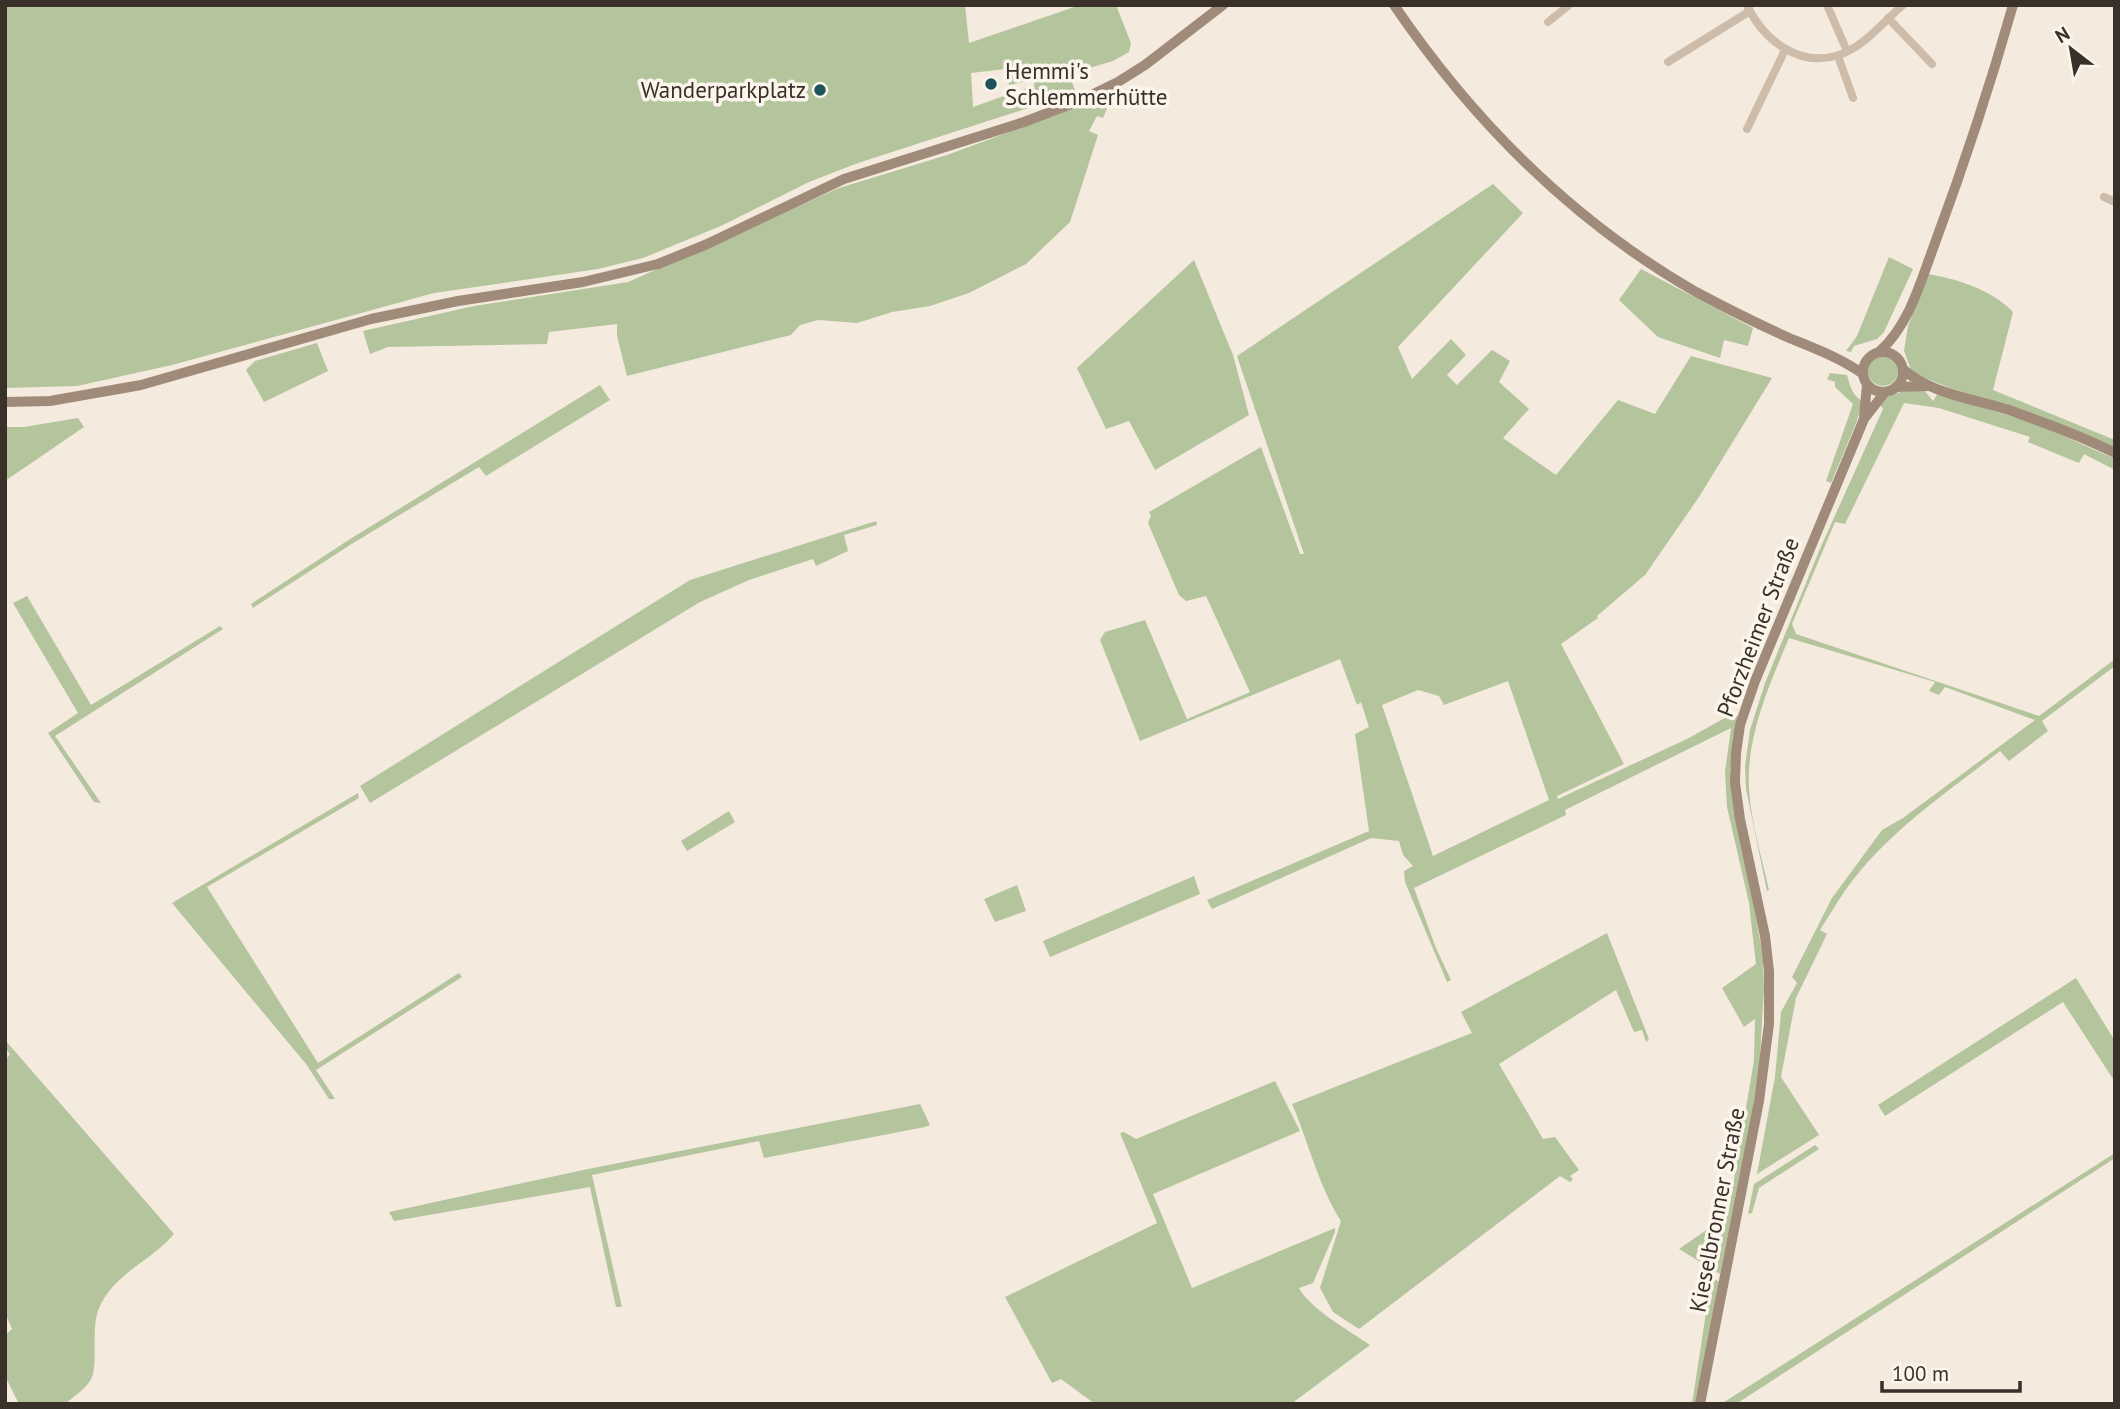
<svg xmlns="http://www.w3.org/2000/svg" width="2120" height="1409" font-family="'PT Sans',sans-serif">
  <rect width="100%" height="100%" fill="#f4ebde"/>
  <g fill="#b4c49d" fill-rule="evenodd">
    <path d="M 5,5 L 965,5 L 969,43 L 1080,5 L 1116,5 L 1131,43 L 1129,52 L 1113,61 L 1069,74 L 1075,90 L 1056,99 L 858,163 L 809,182 L 723,225 L 643,258 L 598,269 L 434,293 L 172,365 L 77,386 L 5,388 ZM 1006,69 L 1009,85 L 1032,80 L 1035,85 L 973,107 L 971,73 Z"/>
    <path d="M 1104,97 L 1109,103 L 1103,118 L 1097,116 L 1089,131 L 1098,135 L 1070,222 L 1026,264 L 969,293 L 930,306 L 892,312 L 857,323 L 818,320 L 800,325 L 791,335 L 627,376 L 617,336 L 617,324 L 549,332 L 547,344 L 388,347 L 370,354 L 363,331 L 474,306 L 628,282 L 839,188 L 947,155 Z"/>
    <path d="M 1493,184 L 1523,213 L 1398,347 L 1412,379 L 1451,339 L 1466,355 L 1447,375 L 1457,385 L 1492,350 L 1510,361 L 1499,382 L 1529,409 L 1503,438 L 1556,475 L 1618,400 L 1655,414 L 1691,356 L 1772,378 L 1699,497 L 1645,575 L 1597,616 L 1598,618 L 1561,644 L 1624,764 L 1557,796 L 1558,799 L 1687,739 L 1732,714 L 1735,714 L 1738,718 L 1730,771 L 1763,957 L 1764,989 L 1760,1057 L 1752,1114 L 1720,1274 L 1679,1249 L 1728,1215 L 1754,1060 L 1755,1019 L 1744,1027 L 1722,988 L 1756,964 L 1749,903 L 1727,807 L 1725,772 L 1731,728 L 1565,810 L 1566,815 L 1414,888 L 1436,948 L 1451,980 L 1447,982 L 1405,882 L 1404,871 L 1413,866 L 1403,855 L 1399,841 L 1371,838 L 1212,909 L 1207,900 L 1369,831 L 1355,734 L 1369,727 L 1361,702 L 1357,705 L 1340,659 L 1140,741 L 1100,640 L 1105,632 L 1145,620 L 1187,719 L 1250,692 L 1206,596 L 1186,601 L 1179,595 L 1148,523 L 1151,516 L 1149,512 L 1261,447 L 1300,554 L 1304,554 L 1237,356 ZM 1508,681 L 1549,800 L 1433,856 L 1382,705 L 1418,690 L 1439,696 L 1444,705 Z"/>
    <path d="M 1889,257 L 1913,269 L 1884,332 L 1877,339 L 1854,346 L 1851,352 L 1846,351 L 1857,336 Z"/>
    <path d="M 1194,260 L 1233,355 L 1249,415 L 1155,470 L 1129,421 L 1106,429 L 1077,368 Z"/>
    <path d="M 1641,269 L 1753,328 L 1748,346 L 1724,340 L 1720,358 L 1658,337 L 1619,300 Z"/>
    <path d="M 1928,274 C 1958,279 1992,290 2013,312 L 1993,390 L 2115,440 L 2115,448 L 1989,400 L 1953,389 L 1917,375 L 1911,370 L 1904,351 L 1908,326 Z"/>
    <path d="M 317,343 L 328,371 L 264,402 L 246,370 L 255,361 Z"/>
    <circle cx="1883" cy="371" r="15"/>
    <path d="M 1830,373 L 1847,375 C 1850,386 1852,395 1862,401 L 1857,421 L 1831,483 L 1826,481 L 1853,404 L 1835,387 L 1835,382 L 1827,379 Z"/>
    <path d="M 600,385 L 610,400 L 486,476 L 479,467 L 350,545 L 253,608 L 251,604 L 347,541 Z"/>
    <path d="M 1915,390 L 1925,391 L 1933,401 L 1937,395 L 1940,394 L 2039,425 L 2115,459 L 2115,470 L 2084,454 L 2079,463 L 2028,442 L 2030,437 L 1939,408 L 1904,403 L 1845,524 L 1835,522 L 1792,624 L 1796,634 L 2039,716 L 2115,659 L 2115,666 L 2042,721 L 2048,731 L 2009,761 L 2000,751 C 1949,791 1893,828 1853,880 C 1841,895 1831,913 1820,930 L 1827,934 L 1796,998 L 1781,1077 L 1819,1135 L 1757,1174 L 1775,1077 L 1781,1012 L 1797,983 L 1792,977 L 1832,898 L 1882,830 L 1903,818 L 2035,720 L 1945,687 L 1939,695 L 1929,691 L 1935,682 L 1789,638 C 1769,686 1746,736 1749,789 C 1751,823 1762,858 1769,890 L 1767,891 L 1746,789 L 1745,766 L 1750,730 L 1765,683 L 1819,551 L 1883,409 L 1879,403 C 1889,393 1901,392 1915,390 Z"/>
    <path d="M 78,418 L 84,427 L 5,481 L 5,427 L 24,427 Z"/>
    <path d="M 876,521 L 877,525 L 844,535 L 848,551 L 816,566 L 813,559 L 749,580 L 700,602 L 370,803 L 360,786 L 690,580 Z"/>
    <path d="M 27,596 L 91,705 L 220,626 L 223,629 L 55,736 L 101,803 L 94,802 L 48,733 L 78,713 L 13,603 Z"/>
    <path d="M 358,793 L 359,798 L 207,887 L 318,1063 L 459,973 L 462,977 L 316,1070 L 335,1099 L 329,1099 L 306,1064 L 172,903 Z"/>
    <path d="M 729,811 L 735,822 L 687,851 L 681,841 Z"/>
    <path d="M 1194,876 L 1200,894 L 1050,957 L 1043,941 Z"/>
    <path d="M 1017,885 L 1026,911 L 995,922 L 984,899 Z"/>
    <path d="M 1607,933 L 1649,1039 L 1646,1042 L 1642,1030 L 1634,1032 L 1616,990 L 1499,1064 L 1543,1139 L 1555,1137 L 1579,1170 L 1570,1176 L 1573,1179 L 1570,1182 L 1560,1176 L 1359,1329 L 1333,1312 L 1320,1288 L 1341,1221 C 1318,1185 1309,1143 1292,1104 L 1472,1033 L 1461,1012 Z"/>
    <path d="M 2076,978 L 2115,1041 L 2115,1082 L 2063,1002 L 1885,1116 L 1878,1105 Z"/>
    <path d="M 5,1040 L 174,1234 C 151,1261 115,1273 100,1306 C 89,1328 100,1366 90,1381 C 84,1390 73,1397 65,1404 L 19,1404 L 5,1376 L 5,1335 L 12,1329 L 5,1313 L 5,1060 L 10,1054 L 5,1048 Z"/>
    <path d="M 1275,1081 L 1300,1131 L 1153,1194 L 1192,1288 L 1335,1228 L 1335,1232 L 1313,1283 L 1299,1288 C 1310,1309 1350,1331 1370,1345 L 1291,1404 L 1095,1404 L 1061,1379 L 1052,1383 L 1005,1297 L 1157,1223 L 1120,1133 L 1124,1132 L 1136,1139 Z"/>
    <path d="M 920,1104 L 930,1125 L 925,1127 L 764,1158 L 759,1141 L 592,1175 L 622,1307 L 616,1307 L 590,1187 L 394,1221 L 389,1212 L 588,1169 Z"/>
    <path d="M 1815,1145 L 1819,1149 L 1759,1188 L 1752,1213 L 1748,1214 L 1754,1184 Z"/>
    <path d="M 2115,1153 L 2115,1158 L 1736,1404 L 1721,1404 Z"/>
    <path d="M 1708,1274 L 1719,1282 L 1696,1404 L 1692,1404 L 1711,1280 Z"/>
  </g>
  <g fill="none" stroke-linecap="round" stroke-linejoin="round">
    <g stroke="#ccbca9" stroke-width="8">
      <path d="M 1747,5 C 1763,40 1799,68 1839,55 C 1864,47 1883,22 1903,5"/>
      <path d="M 1827,5 L 1847,51"/>
      <path d="M 1888,18 L 1932,64"/>
      <path d="M 1548,22 L 1569,5"/>
      <path d="M 1838,56 L 1853,98"/>
      <path d="M 1668,62 L 1750,11"/>
      <path d="M 1747,129 L 1785,50"/>
      <path d="M 2104,197 L 2115,202"/>
    </g>
    <g stroke="#a08b7a" stroke-width="10">
      <path d="M 1394,5 C 1473,121 1574,222 1696,292 C 1726,308 1756,323 1787,337 C 1813,348 1839,357 1863,374"/>
      <path d="M 1880,351 C 1910,324 1921,280 1935,243 C 1964,165 1990,86 2013,5"/>
      <circle cx="1883" cy="372" r="20"/>
      <path d="M 1903,369 C 1930,394 1975,399 2009,410 C 2045,423 2081,436 2115,453"/>
      <path d="M 1896,387 L 1929,386"/>
      <path d="M 5,402 L 50,401 L 141,385 L 371,319 L 458,301 L 583,282 L 658,264 L 705,245 L 844,179 L 1024,122 L 1079,101 L 1118,82 L 1145,65 L 1223,5"/>
      <path d="M 1864,416 L 1867,385"/>
      <path d="M 1700,1404 L 1759,1101 L 1769,1024 L 1769,971 L 1765,936 L 1740,819 L 1735,783 L 1736,753 L 1740,725 L 1755,681 L 1864,419 L 1885,392"/>
    </g>
  </g>
  <g fill="#1d535d" stroke="#fbf5eb" stroke-width="2.5">
    <circle cx="991" cy="84" r="7"/>
    <circle cx="820" cy="90" r="7"/>
  </g>
  <g text-anchor="middle" stroke-width="7" stroke-linejoin="round" paint-order="stroke">
    <g font-size="23" fill="#393029" stroke="#fbf5eb" text-anchor="start">
      <text x="1005" y="79">Hemmi's<tspan x="1005" dy="26">Schlemmerhütte</tspan></text>
      <text x="806" y="98" text-anchor="end">Wanderparkplatz</text>
    </g>
    <g font-size="23" fill="#393029" stroke="#fbf5eb">
      <text transform="translate(1758 627) rotate(-69)" y="8">Pforzheimer Straße</text>
      <text transform="translate(1717 1210) rotate(-79)" y="8">Kieselbronner Straße</text>
    </g>
  </g>
  <rect width="2120" height="1409" fill="none" stroke="#393029" stroke-width="14"/>
  <g transform="translate(2071 49) rotate(329)" stroke="#fbf5eb" stroke-width="5" paint-order="stroke">
  <path d="M0-5L12 26L0 18L-12 26Z" fill="#393029"/>
  <text y="-10" font-size="19" font-weight="bold" text-anchor="middle" fill="#393029">N</text>
  </g>
  <path d="M1882 1381v10h138v-10" fill="none" stroke="#393029" stroke-width="3.5"/>
  <text x="1892" y="1381" font-size="21" fill="#393029" stroke="#fbf5eb" stroke-width="5" paint-order="stroke">100 m</text>
</svg>
